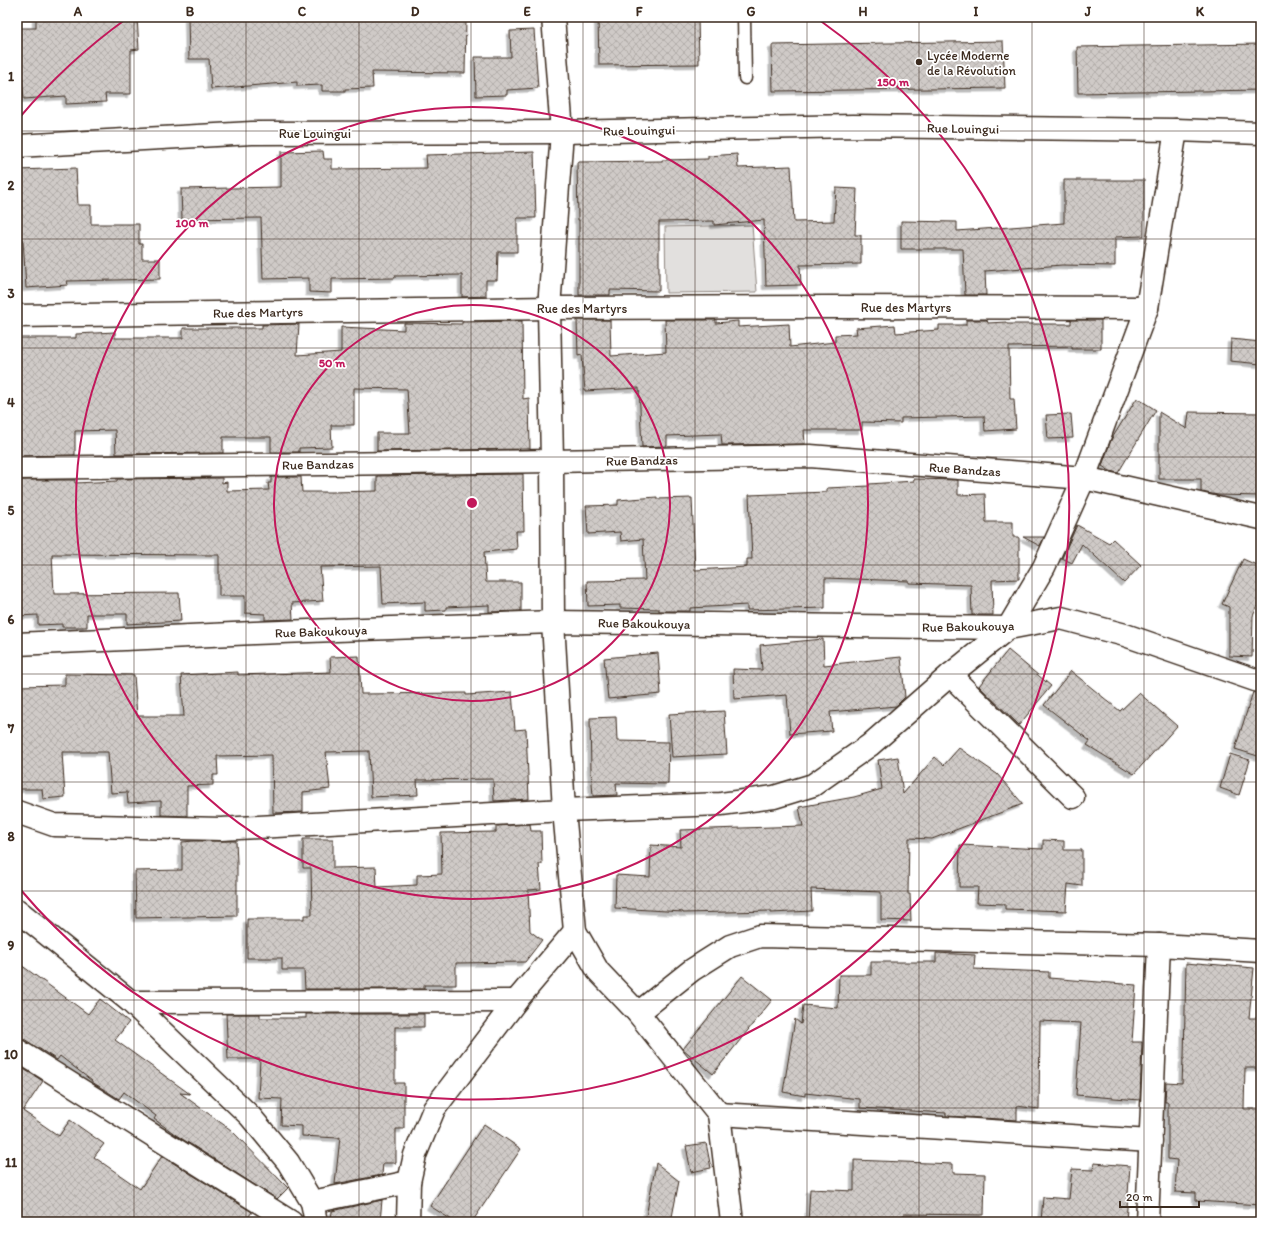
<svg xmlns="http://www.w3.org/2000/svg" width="1278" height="1239" font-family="Itim,sans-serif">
  <defs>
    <pattern id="building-cross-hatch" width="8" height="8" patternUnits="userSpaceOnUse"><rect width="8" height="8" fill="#cfcac7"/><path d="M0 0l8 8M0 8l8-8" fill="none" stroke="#b3aeaa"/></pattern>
    <filter id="shadow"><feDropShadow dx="-3.5" dy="3.5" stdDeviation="0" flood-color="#0004"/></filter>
  </defs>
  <rect width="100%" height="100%" fill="#fff"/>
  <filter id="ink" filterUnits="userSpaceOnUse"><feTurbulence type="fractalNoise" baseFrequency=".025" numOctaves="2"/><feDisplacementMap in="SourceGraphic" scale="8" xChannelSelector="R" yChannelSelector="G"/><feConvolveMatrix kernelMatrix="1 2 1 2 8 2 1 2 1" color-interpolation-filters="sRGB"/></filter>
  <g filter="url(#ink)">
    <path fill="#e2e0de" stroke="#8e857e" d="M 752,225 L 757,292 L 666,293 L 665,227 Z"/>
    <g fill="url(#building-cross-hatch)" stroke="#3b2a1e" filter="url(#shadow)">
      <path d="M 36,17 L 137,17 L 139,49 L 131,50 L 131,94 L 105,94 L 106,102 L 66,104 L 66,96 L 24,99 L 21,67 L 17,67 L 17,28 L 36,28 Z"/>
      <path d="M 188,17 L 403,17 L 403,19 L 466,20 L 465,73 L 372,72 L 373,88 L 345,89 L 345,91 L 322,91 L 322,85 L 297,86 L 297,82 L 211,89 L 209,59 L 189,59 Z"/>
      <path d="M 598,17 L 698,17 L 699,64 L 599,65 Z"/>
      <path d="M 534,30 L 538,88 L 507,90 L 507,95 L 476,96 L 475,57 L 511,57 L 510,31 Z"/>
      <path d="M 1003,41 L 1005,88 L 773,91 L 772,45 Z"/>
      <path d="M 1261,44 L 1261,90 L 1078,93 L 1077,47 Z"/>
      <path d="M 323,151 L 324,159 L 332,159 L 332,169 L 427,168 L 426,155 L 534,152 L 536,218 L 517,218 L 517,252 L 498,252 L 497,280 L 486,280 L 486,296 L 462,297 L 462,275 L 395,276 L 395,278 L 332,279 L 332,293 L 309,292 L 309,278 L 263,279 L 261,218 L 182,219 L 181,189 L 281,187 L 281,152 Z"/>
      <path d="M 737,154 L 738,168 L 791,166 L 794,222 L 834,221 L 836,188 L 857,189 L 855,235 L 861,235 L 861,264 L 800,265 L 801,285 L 766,286 L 764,220 L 714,225 L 714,221 L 659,222 L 659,291 L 610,290 L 610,295 L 579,295 L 579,220 L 578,220 L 577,162 L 662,161 L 662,160 L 708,159 L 708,156 Z"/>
      <path d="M 76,168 L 78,205 L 91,205 L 91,224 L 139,224 L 139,244 L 142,244 L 142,259 L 160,259 L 160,279 L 67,281 L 68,285 L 26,288 L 23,240 L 17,240 L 17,170 Z"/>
      <path d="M 1064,180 L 1144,180 L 1144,236 L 1115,237 L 1115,266 L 1062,265 L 985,271 L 986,295 L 965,295 L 963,249 L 901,249 L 901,221 L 957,222 L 957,231 L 1064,223 Z"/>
      <path d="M 577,320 L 610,320 L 611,356 L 666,352 L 665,320 L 716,320 L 716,323 L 738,321 L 738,327 L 789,324 L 790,347 L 835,342 L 835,335 L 857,334 L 856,328 L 895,325 L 896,333 L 939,330 L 939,325 L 966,325 L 966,320 L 987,320 L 988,323 L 1006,322 L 1007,324 L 1071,324 L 1071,320 L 1101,320 L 1101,349 L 1072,349 L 1072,346 L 1009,347 L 1010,399 L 1014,399 L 1016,429 L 985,431 L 984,416 L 901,418 L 901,423 L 862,422 L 862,430 L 804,430 L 805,444 L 722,445 L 721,434 L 667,436 L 667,446 L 642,447 L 639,388 L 585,391 L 582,355 L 578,356 Z"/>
      <path d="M 522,321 L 523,399 L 529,398 L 530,449 L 377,451 L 377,433 L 410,433 L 407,389 L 354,388 L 354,425 L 331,425 L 332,447 L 299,448 L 299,452 L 271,452 L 271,437 L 223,437 L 223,453 L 116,454 L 115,430 L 75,431 L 75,455 L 17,456 L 17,338 L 76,338 L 76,334 L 115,332 L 115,338 L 183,338 L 183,328 L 262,328 L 262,325 L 299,324 L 297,355 L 341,352 L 341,327 L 404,330 L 404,323 L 462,324 L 462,322 Z"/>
      <path d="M 1231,339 L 1261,342 L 1261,364 L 1230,361 Z"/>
      <path d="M 1137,398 L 1156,410 L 1118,473 L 1110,471 L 1102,466 L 1111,440 Z"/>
      <path d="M 1159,412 L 1187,429 L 1189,412 L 1261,413 L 1261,496 L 1218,495 L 1201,492 L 1201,479 L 1159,479 Z"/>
      <path d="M 1071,414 L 1073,438 L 1048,439 L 1046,415 Z"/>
      <path d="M 523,474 L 524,531 L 516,531 L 517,549 L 484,552 L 486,582 L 521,582 L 521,611 L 489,612 L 489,605 L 446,607 L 446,610 L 425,611 L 425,602 L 383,604 L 381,566 L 320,567 L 323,601 L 292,603 L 293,619 L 265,620 L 265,614 L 245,613 L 245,596 L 219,596 L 219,555 L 52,554 L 54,594 L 179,593 L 181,621 L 127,624 L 127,614 L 87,614 L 87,627 L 62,627 L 62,624 L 38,625 L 38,615 L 17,616 L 17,480 L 75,480 L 75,483 L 117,481 L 117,479 L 222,478 L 222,483 L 227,482 L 227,491 L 269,490 L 268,483 L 271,483 L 271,477 L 301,477 L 302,492 L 332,492 L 377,491 L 377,476 Z"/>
      <path d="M 914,479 L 958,480 L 958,495 L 985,494 L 986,522 L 1013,522 L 1013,537 L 1019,537 L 1019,579 L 992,580 L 993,615 L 972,615 L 971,585 L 909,583 L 909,581 L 825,578 L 825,608 L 747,610 L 747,605 L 690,608 L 690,611 L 659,611 L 659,609 L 620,608 L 620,605 L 588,606 L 587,581 L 645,580 L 643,539 L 621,541 L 620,532 L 588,534 L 586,506 L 618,505 L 618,500 L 657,497 L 657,499 L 692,498 L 695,570 L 747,567 L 747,559 L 752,559 L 749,495 L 827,492 L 827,488 L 869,486 L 869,484 L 914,481 Z"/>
      <path d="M 1077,525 L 1109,543 L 1113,539 L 1141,565 L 1124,583 L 1082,544 L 1072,563 L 1062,558 Z"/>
      <path d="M 1023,537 L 1044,537 L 1040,546 Z"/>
      <path d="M 1243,559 L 1261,567 L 1261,598 L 1253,616 L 1252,657 L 1229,656 L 1229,607 L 1222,604 Z"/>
      <path d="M 823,639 L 824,665 L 901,657 L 905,697 L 896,706 L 830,712 L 832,731 L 790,734 L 787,695 L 734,699 L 733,669 L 762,670 L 760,645 Z"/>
      <path d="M 1008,650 L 1051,686 L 1019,725 L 979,686 Z"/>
      <path d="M 658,653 L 661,694 L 608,699 L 604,658 Z"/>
      <path d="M 359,656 L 361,694 L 466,693 L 466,695 L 512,692 L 515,730 L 526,729 L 529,799 L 494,801 L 493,779 L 417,780 L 418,795 L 371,797 L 369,751 L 326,752 L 330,789 L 303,792 L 303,812 L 273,813 L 272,755 L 217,756 L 218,775 L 213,775 L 213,785 L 187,786 L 187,816 L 161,815 L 161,801 L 128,803 L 127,792 L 111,793 L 108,752 L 62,752 L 65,797 L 43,799 L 42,789 L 17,789 L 17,686 L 65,685 L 65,674 L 134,675 L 137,716 L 184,716 L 181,675 L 238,672 L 238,675 L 331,672 L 330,657 Z"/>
      <path d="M 1071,671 L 1120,711 L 1139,693 L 1177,726 L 1134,774 L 1087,745 L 1090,741 L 1044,705 Z"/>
      <path d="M 1253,692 L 1261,694 L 1261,757 L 1235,749 Z"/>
      <path d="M 724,711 L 727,754 L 672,757 L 669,714 Z"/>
      <path d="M 616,717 L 617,741 L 669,742 L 668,784 L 616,783 L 617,795 L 593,796 L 591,770 L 590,718 Z"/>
      <path d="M 959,748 L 997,774 L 1023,804 L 932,839 L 909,838 L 908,894 L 910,894 L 911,921 L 881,920 L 881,892 L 811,889 L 812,911 L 771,913 L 771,911 L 683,913 L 683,912 L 615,908 L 616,875 L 650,877 L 651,845 L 681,847 L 680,830 L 803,826 L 799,807 L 854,797 L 882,789 L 878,760 L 898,757 L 903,794 L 935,757 L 944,765 Z"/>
      <path d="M 1230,754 L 1250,760 L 1239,795 L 1220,788 Z"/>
      <path d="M 530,824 L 531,831 L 541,831 L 542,864 L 539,864 L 541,889 L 528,890 L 530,931 L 542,940 L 525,962 L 456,963 L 456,985 L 424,985 L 424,989 L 305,989 L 304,970 L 282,970 L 282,958 L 247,958 L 247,919 L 304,919 L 304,915 L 312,915 L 311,868 L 303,868 L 303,839 L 333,839 L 333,868 L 376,867 L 377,887 L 417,885 L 417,875 L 442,874 L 441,833 L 496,832 L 496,826 Z"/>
      <path d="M 1043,840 L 1064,841 L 1064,850 L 1082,850 L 1082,886 L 1068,884 L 1066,911 L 1005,909 L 1005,904 L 977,903 L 978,887 L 959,887 L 960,845 L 1043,849 Z"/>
      <path d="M 194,841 L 236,841 L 237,862 L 237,916 L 136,918 L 135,871 L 182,870 L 182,842 Z"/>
      <path d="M 936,953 L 975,955 L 974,969 L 1049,972 L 1049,978 L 1136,985 L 1132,1042 L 1142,1042 L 1140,1100 L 1076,1095 L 1081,1023 L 1040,1021 L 1039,1109 L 1017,1106 L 1017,1120 L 946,1116 L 946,1113 L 860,1108 L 860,1099 L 805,1093 L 805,1096 L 783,1092 L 795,1019 L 801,1024 L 803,1005 L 838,1008 L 839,975 L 871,975 L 871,962 L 936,962 Z"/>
      <path d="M 17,962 L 88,1014 L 100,999 L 129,1022 L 115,1040 L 190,1094 L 180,1093 L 231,1130 L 288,1188 L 277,1199 L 176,1135 L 154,1119 L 156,1116 L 124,1092 L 119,1099 L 92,1082 L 92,1081 L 60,1056 L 57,1060 L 24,1039 L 17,1038 Z"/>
      <path d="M 1186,963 L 1197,964 L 1197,963 L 1254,968 L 1249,1018 L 1261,1018 L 1261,1068 L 1245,1068 L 1244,1109 L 1261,1109 L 1261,1205 L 1196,1201 L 1196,1193 L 1175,1192 L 1177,1160 L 1168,1159 L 1168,1102 L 1165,1102 L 1166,1082 L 1182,1083 L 1183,1059 L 1184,1059 Z"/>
      <path d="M 742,976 L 772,1000 L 713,1074 L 683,1049 Z"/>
      <path d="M 226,1014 L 260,1014 L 260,1018 L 306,1018 L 306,1014 L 424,1014 L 424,1027 L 395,1027 L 395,1083 L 404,1083 L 404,1129 L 396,1129 L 396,1163 L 383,1163 L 382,1175 L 335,1184 L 340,1137 L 338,1138 L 302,1136 L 302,1126 L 281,1125 L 282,1099 L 258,1098 L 260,1059 L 228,1059 Z"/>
      <path d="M 17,1065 L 43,1081 L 23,1111 L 59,1136 L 70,1120 L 104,1144 L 94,1157 L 140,1189 L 162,1156 L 252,1212 L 245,1222 L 17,1222 Z"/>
      <path d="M 484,1124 L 521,1149 L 472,1222 L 455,1222 L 430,1206 Z"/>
      <path d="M 706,1143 L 711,1168 L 691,1172 L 686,1146 Z"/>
      <path d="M 854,1160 L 953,1164 L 953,1173 L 985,1174 L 984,1215 L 904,1214 L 903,1222 L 808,1222 L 810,1189 L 854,1191 Z"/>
      <path d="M 656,1163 L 679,1181 L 671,1222 L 645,1222 Z"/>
      <path d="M 1094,1163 L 1130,1166 L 1126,1222 L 1041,1222 L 1043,1197 L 1069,1199 L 1072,1169 L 1093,1170 Z"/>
      <path d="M 382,1200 L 380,1222 L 355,1222 L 331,1220 L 332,1211 Z"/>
    </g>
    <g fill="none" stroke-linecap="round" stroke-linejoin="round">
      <defs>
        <path id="lane" d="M 744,17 L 745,78"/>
        <g id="street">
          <path d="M 553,17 L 562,132 L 549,308 L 552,461 L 553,622 L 564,810 L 575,931 L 598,971 L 638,1013 L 719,1114 L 732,1222"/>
          <path d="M 17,146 L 252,133 L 562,132 L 853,126 L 1176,130 L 1261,133"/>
          <path d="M 17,316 L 549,308 L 832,307 L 1147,308"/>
          <path d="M 17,468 L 552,461 L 810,456 L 1084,478 L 1261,518"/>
          <path d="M 17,644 L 254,633 L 553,622 L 1008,628 L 1061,618 L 1125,635 L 1261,682"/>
          <path d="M 950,675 L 1073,797"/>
          <path d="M 17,812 L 54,825 L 221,829 L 564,810 L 721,804 L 774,797 L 813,785 L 870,745 L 950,675 L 1008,628 L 1044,567 L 1084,478 L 1147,308 L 1176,130"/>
          <path d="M 17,910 L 131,1002 L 250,1116 L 288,1162 L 312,1202 L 316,1222"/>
          <path d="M 131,1002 L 516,1001"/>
          <path d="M 638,1013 L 692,970 L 730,946 L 760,936 L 1159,945 L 1261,951"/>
          <path d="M 17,1050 L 291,1222"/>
          <path d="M 719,1114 L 1151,1141"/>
          <path d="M 312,1202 L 409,1182"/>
          <path d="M 408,1222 L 409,1182 L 415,1155 L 434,1109 L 516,1001 L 575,931"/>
          <path d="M 1147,1222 L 1159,945"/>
        </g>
      </defs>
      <use href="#lane" stroke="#3b2a1e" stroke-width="15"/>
      <use href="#street" stroke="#3b2a1e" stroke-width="25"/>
      <use href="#lane" stroke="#fff" stroke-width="12"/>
      <use href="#street" stroke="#fff" stroke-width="22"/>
    </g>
  </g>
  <path fill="none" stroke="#3b2a1e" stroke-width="1" stroke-opacity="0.55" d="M 134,17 L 134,1222M 246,17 L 246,1222M 359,17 L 359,1222M 471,17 L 471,1222M 583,17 L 583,1222M 695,17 L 695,1222M 807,17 L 807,1222M 919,17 L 919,1222M 1032,17 L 1032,1222M 1144,17 L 1144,1222M 17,131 L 1261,131M 17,239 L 1261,239M 17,348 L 1261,348M 17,457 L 1261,457M 17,565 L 1261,565M 17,674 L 1261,674M 17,782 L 1261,782M 17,891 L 1261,891M 17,1000 L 1261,1000M 17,1108 L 1261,1108"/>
  <g fill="none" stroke="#c2185b" stroke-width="2">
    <circle cx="472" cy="503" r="198"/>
    <circle cx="472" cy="503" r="396"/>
    <path d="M20 117A595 595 0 0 1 126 19M818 19A595 595 0 1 1 20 889"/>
  </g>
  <circle fill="#3b2a1e" stroke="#fff" stroke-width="1.5" cx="919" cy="62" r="4"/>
  <g text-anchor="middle" stroke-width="3.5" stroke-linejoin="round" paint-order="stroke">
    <g font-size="13" fill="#3b2a1e" stroke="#fff" text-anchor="start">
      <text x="927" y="60">Lycée Moderne<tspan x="927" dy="15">de la Révolution</tspan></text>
    </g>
    <g font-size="13" fill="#3b2a1e" stroke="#fff">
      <text transform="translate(963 128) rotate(1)" y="5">Rue Louingui</text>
      <text transform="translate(639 130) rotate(-1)" y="5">Rue Louingui</text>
      <text x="315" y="138">Rue Louingui</text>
      <text x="906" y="312">Rue des Martyrs</text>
      <text x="582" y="313">Rue des Martyrs</text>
      <text transform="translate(258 312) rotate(-1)" y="5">Rue des Martyrs</text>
      <text transform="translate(642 460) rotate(-1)" y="5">Rue Bandzas</text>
      <text transform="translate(318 464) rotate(-1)" y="5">Rue Bandzas</text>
      <text transform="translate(965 469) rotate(4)" y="5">Rue Bandzas</text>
      <text transform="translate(644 623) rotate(1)" y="5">Rue Bakoukouya</text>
      <text transform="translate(968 626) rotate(-1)" y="5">Rue Bakoukouya</text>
      <text transform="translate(321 631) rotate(-2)" y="5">Rue Bakoukouya</text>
    </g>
  </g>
  <circle cx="472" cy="503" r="6" fill="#c2185b" stroke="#fff" stroke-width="2"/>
  <g font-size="12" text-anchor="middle" font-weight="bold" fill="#c2185b" stroke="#fff" stroke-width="3.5" stroke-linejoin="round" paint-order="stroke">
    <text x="893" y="86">150 m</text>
    <text x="192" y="227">100 m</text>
    <text x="332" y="367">50 m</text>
  </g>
  <rect width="1278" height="1239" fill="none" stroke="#fff" stroke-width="44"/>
  <path d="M1120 1201v6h79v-6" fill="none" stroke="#3b2a1e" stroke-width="2"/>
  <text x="1126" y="1201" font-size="12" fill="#3b2a1e" stroke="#ffffff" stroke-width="3" paint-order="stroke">20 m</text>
  <rect x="22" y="22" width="1234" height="1195" fill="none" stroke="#3b2a1e" stroke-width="1.5"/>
  <g font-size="13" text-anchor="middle" font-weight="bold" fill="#3b2a1e">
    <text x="78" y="16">A</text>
    <text x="190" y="16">B</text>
    <text x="302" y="16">C</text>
    <text x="415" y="16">D</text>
    <text x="527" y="16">E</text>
    <text x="639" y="16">F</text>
    <text x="751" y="16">G</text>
    <text x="863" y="16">H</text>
    <text x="976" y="16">I</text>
    <text x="1088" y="16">J</text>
    <text x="1200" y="16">K</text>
    <text x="11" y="81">1</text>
    <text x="11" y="190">2</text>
    <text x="11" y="298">3</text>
    <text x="11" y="407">4</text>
    <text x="11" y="515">5</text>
    <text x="11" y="624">6</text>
    <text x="11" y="733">7</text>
    <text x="11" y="841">8</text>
    <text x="11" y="950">9</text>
    <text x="11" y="1059">10</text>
    <text x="11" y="1167">11</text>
  </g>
</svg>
